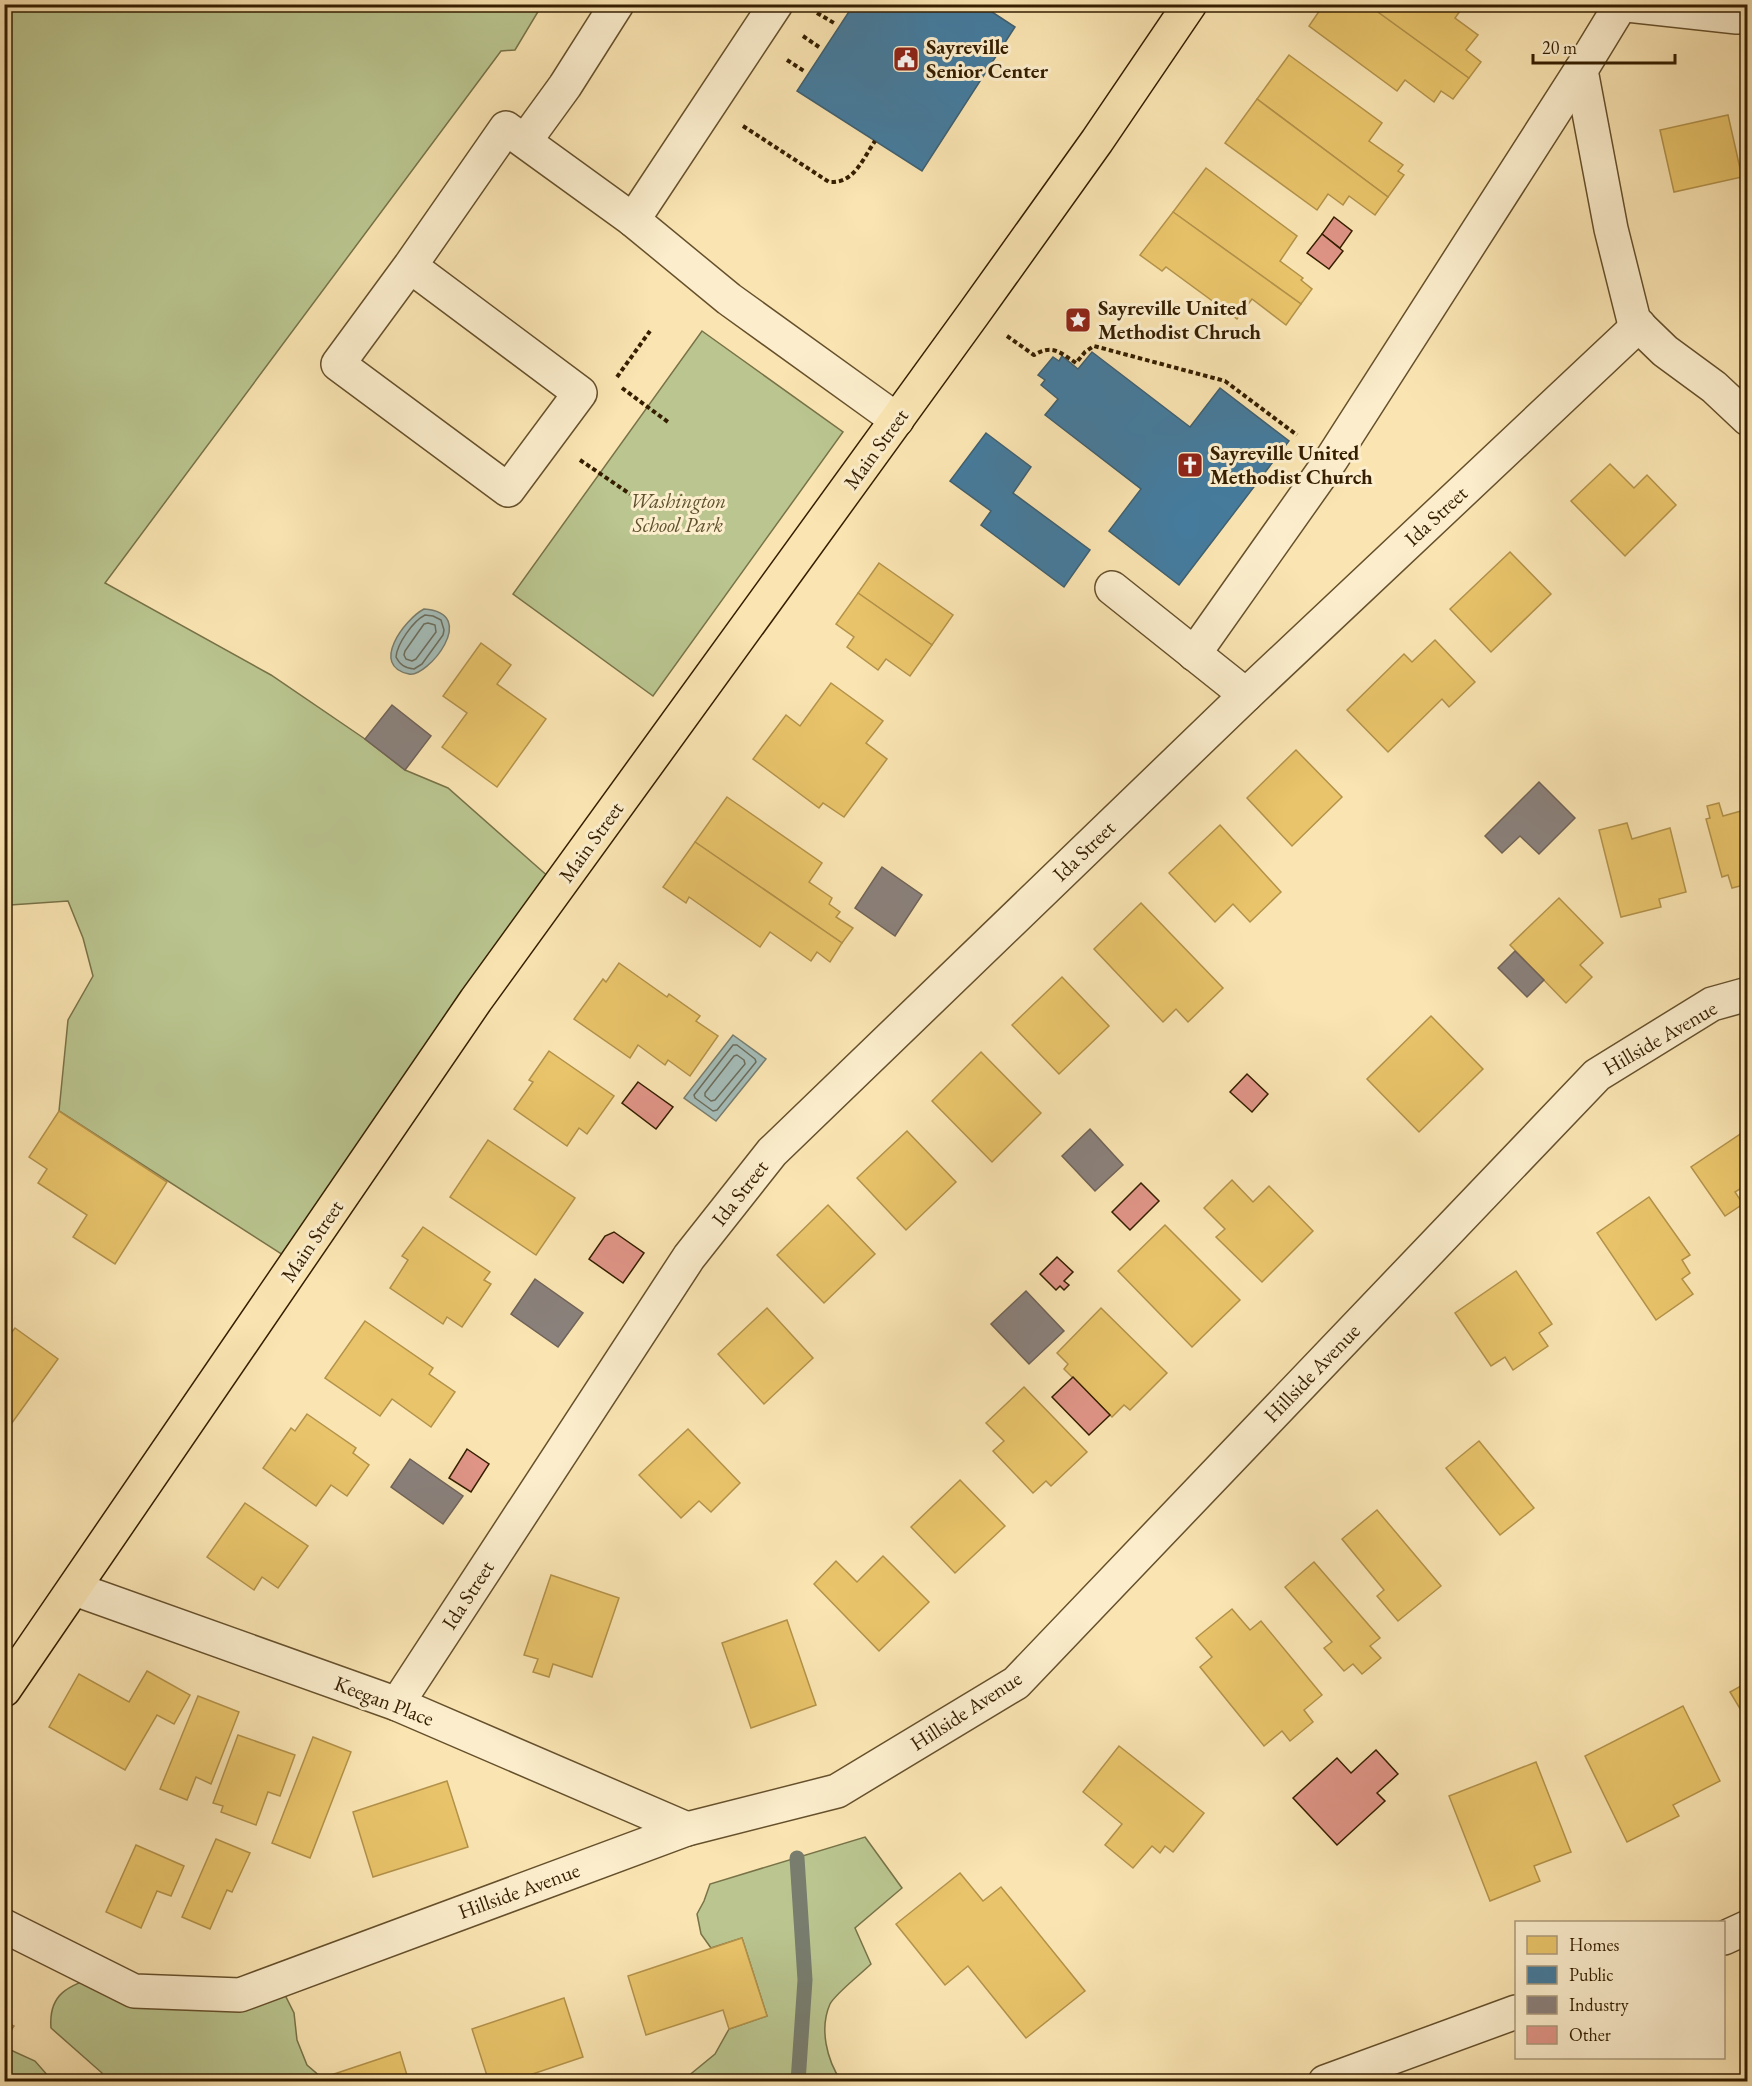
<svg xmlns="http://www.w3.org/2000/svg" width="1752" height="2086" font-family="'EB Garamond',serif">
  <rect width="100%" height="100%" fill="#fae5b2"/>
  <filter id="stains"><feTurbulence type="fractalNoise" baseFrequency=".00333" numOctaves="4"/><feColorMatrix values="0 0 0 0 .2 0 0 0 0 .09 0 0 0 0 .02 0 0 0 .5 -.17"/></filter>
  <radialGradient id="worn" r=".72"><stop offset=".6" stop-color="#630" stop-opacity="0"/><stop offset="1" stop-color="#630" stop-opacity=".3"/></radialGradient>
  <g fill="#bac58f" stroke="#787248" stroke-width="1.5">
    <path d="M 5,5 L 542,5 L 515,50 L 501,51 L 105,583 L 271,675 L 365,739 L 405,770 L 448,788 L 559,886 L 297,1264 L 59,1111 L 68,1020 L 93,976 L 83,938 L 68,901 L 10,905 L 5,907 Z"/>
    <path d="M 702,331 L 843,432 L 653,696 L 513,594 Z"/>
    <path d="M 865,1837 L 902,1888 L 855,1928 L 871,1964 C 862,1973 835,1994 830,2004 C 819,2029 827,2060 841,2081 L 681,2082 L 715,2054 L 729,2029 L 767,2016 L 742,1938 L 711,1948 L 701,1934 L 697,1914 L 704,1901 L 710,1884 Z"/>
    <path d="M 101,1975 L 278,1981 L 294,2013 L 297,2040 L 307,2065 L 322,2078 L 323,2081 L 102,2081 L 102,2073 L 51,2028 C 48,1991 72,1985 101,1975 Z"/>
    <path d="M 4,2047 L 35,2061 L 49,2077 L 57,2081 L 5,2081 Z"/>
  </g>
  <g fill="#a4bcb8" stroke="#787d6e" stroke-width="1.5">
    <path d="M 424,609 C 481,613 427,678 409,674 C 369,666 405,619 424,609 Z"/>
    <path d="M 733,1035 L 766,1059 L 716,1121 L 684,1098 Z"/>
  </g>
  <g fill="#e9c46a" stroke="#b3924a" stroke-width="1.5">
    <path d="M 1324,4 L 1367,4 L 1469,78 L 1453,99 L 1441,91 L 1434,102 L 1405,80 L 1397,91 L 1309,26 Z"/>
    <path d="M 1367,4 L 1465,4 L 1455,18 L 1478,35 L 1466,50 L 1481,62 L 1469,78 Z"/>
    <path d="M 1289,55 L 1382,123 L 1369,141 L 1403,165 L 1398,171 L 1404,175 L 1388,197 L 1257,99 Z"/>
    <path d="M 1257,99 L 1388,197 L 1375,215 L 1349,196 L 1343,205 L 1328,194 L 1317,210 L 1225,143 Z"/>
    <path d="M 1728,115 L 1742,177 L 1674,192 L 1660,130 Z"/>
    <path d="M 1206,168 L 1297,236 L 1280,261 L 1303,278 L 1301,280 L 1312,289 L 1301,304 L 1173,212 Z"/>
    <path d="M 1173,212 L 1301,304 L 1286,325 L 1252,299 L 1237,319 L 1166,267 L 1162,271 L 1140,255 Z"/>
    <path d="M 1610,464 L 1634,488 L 1647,475 L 1676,505 L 1625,556 L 1571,501 Z"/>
    <path d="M 1510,552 L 1551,594 L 1491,652 L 1450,609 Z"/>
    <path d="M 879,563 L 953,615 L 932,645 L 858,593 Z"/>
    <path d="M 858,593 L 932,645 L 910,676 L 886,659 L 878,670 L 847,647 L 854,637 L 836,624 Z"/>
    <path d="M 1435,640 L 1475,682 L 1449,707 L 1442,699 L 1388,752 L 1347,710 L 1404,654 L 1412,662 Z"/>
    <path d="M 481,643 L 511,665 L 497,684 L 546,719 L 497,787 L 442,747 L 467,713 L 443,696 Z"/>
    <path d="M 831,683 L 883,721 L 866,743 L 887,759 L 844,817 L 823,803 L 819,808 L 753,759 L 786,715 L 800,726 Z"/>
    <path d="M 1296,750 L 1342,797 L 1292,846 L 1247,798 Z"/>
    <path d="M 727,797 L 822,863 L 809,882 L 832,898 L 829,904 L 840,912 L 836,917 L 853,928 L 842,943 L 695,842 Z"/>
    <path d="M 1719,803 L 1723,816 L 1748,809 L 1748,884 L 1732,888 L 1728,875 L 1722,877 L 1706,819 L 1710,818 L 1707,806 Z"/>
    <path d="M 1627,823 L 1632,839 L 1670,828 L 1686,892 L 1659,899 L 1661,907 L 1621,917 L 1599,830 Z"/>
    <path d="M 1220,825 L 1281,892 L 1250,922 L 1233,904 L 1215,922 L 1169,873 Z"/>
    <path d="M 695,842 L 842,943 L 830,962 L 817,952 L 811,961 L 770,932 L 760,947 L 689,897 L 686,903 L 663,887 Z"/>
    <path d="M 1559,898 L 1603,943 L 1580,965 L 1592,977 L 1566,1003 L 1510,945 Z"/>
    <path d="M 1141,903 L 1223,988 L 1188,1022 L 1176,1009 L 1163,1022 L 1094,949 Z"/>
    <path d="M 619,963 L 667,997 L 669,994 L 700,1016 L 696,1021 L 718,1036 L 690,1076 L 668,1060 L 665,1065 L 638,1045 L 630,1058 L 574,1019 L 603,979 L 606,982 Z"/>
    <path d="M 1062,977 L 1109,1026 L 1059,1074 L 1012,1025 Z"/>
    <path d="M 1431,1016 L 1483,1069 L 1419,1132 L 1367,1079 Z"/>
    <path d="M 549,1051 L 614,1096 L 587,1134 L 579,1128 L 567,1146 L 514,1109 L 533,1082 L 529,1080 Z"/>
    <path d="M 981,1052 L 1041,1113 L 992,1162 L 932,1101 Z"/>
    <path d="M 59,1111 L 167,1182 L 115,1264 L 73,1237 L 87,1215 L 38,1183 L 47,1169 L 29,1157 Z"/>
    <path d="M 1748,1129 L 1748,1187 L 1746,1185 L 1735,1192 L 1743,1204 L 1725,1216 L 1691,1167 Z"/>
    <path d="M 907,1131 L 956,1182 L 906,1230 L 857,1178 Z"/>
    <path d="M 488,1140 L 575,1198 L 536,1255 L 450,1197 Z"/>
    <path d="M 1232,1180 L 1253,1202 L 1269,1186 L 1313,1231 L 1262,1282 L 1216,1237 L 1225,1229 L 1204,1208 Z"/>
    <path d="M 1649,1197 L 1690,1255 L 1682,1260 L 1690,1273 L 1682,1279 L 1693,1294 L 1656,1320 L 1597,1233 Z"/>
    <path d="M 828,1205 L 875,1254 L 824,1303 L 777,1255 Z"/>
    <path d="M 1165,1225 L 1240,1300 L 1192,1347 L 1118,1271 Z"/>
    <path d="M 423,1227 L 490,1272 L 484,1280 L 491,1284 L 462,1327 L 447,1317 L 443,1324 L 390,1288 L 408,1260 L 402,1256 Z"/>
    <path d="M 1516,1271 L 1552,1324 L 1539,1333 L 1548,1346 L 1513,1370 L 1505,1357 L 1491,1366 L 1455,1313 Z"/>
    <path d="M 767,1308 L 813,1358 L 764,1404 L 718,1354 Z"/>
    <path d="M 1101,1308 L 1167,1373 L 1130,1410 L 1124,1405 L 1112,1417 L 1064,1369 L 1068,1364 L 1057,1353 Z"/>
    <path d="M 365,1321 L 433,1368 L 429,1374 L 455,1392 L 431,1427 L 392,1399 L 380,1416 L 325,1378 Z"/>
    <path d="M 15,1328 L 58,1359 L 4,1434 L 4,1342 Z"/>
    <path d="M 1024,1387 L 1087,1452 L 1051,1486 L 1046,1481 L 1033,1493 L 993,1451 L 1004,1441 L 986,1423 Z"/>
    <path d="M 307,1414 L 356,1448 L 353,1453 L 369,1465 L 347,1496 L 331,1485 L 316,1506 L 263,1468 L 291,1428 L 295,1431 Z"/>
    <path d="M 688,1429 L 740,1483 L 711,1512 L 699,1501 L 681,1518 L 639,1475 Z"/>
    <path d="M 1479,1441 L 1534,1508 L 1500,1535 L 1446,1468 Z"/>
    <path d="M 960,1480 L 1005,1526 L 955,1573 L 911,1527 Z"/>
    <path d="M 245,1503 L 308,1546 L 278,1588 L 262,1577 L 254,1590 L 207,1557 Z"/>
    <path d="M 1377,1510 L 1441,1586 L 1398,1621 L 1377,1596 L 1384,1590 L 1342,1539 Z"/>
    <path d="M 883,1556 L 929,1602 L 879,1651 L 814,1584 L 836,1561 L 857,1582 Z"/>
    <path d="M 1314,1562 L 1380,1638 L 1370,1646 L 1381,1658 L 1362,1674 L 1353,1664 L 1344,1671 L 1324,1648 L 1332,1642 L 1285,1587 Z"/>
    <path d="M 551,1575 L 619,1598 L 592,1677 L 553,1664 L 549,1677 L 533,1672 L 538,1659 L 524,1655 Z"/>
    <path d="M 1232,1609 L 1250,1630 L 1261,1621 L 1322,1695 L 1304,1710 L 1313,1722 L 1290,1741 L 1282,1731 L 1264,1746 L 1200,1667 L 1212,1657 L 1196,1638 Z"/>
    <path d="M 787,1620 L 816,1705 L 751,1728 L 722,1643 Z"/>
    <path d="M 147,1671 L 190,1695 L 174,1724 L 157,1715 L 125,1770 L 49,1727 L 79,1674 L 129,1702 Z"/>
    <path d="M 1748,1682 L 1748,1722 L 1730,1692 Z"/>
    <path d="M 198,1696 L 239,1712 L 211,1784 L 196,1777 L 187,1800 L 160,1789 Z"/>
    <path d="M 1683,1706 L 1720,1781 L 1673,1805 L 1679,1816 L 1627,1842 L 1585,1756 Z"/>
    <path d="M 238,1735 L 295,1755 L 280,1796 L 268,1792 L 256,1825 L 221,1812 L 223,1806 L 213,1803 Z"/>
    <path d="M 313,1737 L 351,1752 L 310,1858 L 272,1843 Z"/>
    <path d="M 1119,1746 L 1204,1813 L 1173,1852 L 1165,1846 L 1160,1853 L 1152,1846 L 1133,1868 L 1105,1845 L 1122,1824 L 1083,1792 Z"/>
    <path d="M 1536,1762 L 1571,1852 L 1534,1866 L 1540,1881 L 1490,1901 L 1449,1796 Z"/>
    <path d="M 447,1781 L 468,1847 L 373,1877 L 353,1812 Z"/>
    <path d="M 216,1839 L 250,1853 L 232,1892 L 227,1890 L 210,1929 L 182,1917 Z"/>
    <path d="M 136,1845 L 184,1866 L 171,1896 L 157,1891 L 141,1928 L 106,1912 Z"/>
    <path d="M 960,1873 L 983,1901 L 1001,1887 L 1085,1991 L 1026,2038 L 968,1966 L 945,1985 L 896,1924 Z"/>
    <path d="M 742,1938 L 767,2016 L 729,2029 L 723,2010 L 646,2035 L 628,1976 Z"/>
    <path d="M 564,1998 L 583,2057 L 509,2082 L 489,2082 L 472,2029 Z"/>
    <path d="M 4,2021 L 14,2026 L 4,2041 Z"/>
    <path d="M 400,2052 L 409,2082 L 323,2082 L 322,2078 Z"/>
  </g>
  <g fill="#457b9d" stroke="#405f6e" stroke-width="1.5">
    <path d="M 854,4 L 980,4 L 1015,27 L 922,171 L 797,91 Z"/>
    <path d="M 1092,352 L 1190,427 L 1220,388 L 1289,441 L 1179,585 L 1109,531 L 1141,489 L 1045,415 L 1058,399 L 1041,385 L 1045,380 L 1038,375 L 1053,357 L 1059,361 L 1062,356 L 1078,369 Z"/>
    <path d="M 986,433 L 1031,467 L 1013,493 L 1090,550 L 1064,587 L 981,525 L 991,511 L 950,481 Z"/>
  </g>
  <g fill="#8a817c" stroke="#706357" stroke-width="1.5">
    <path d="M 392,705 L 431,736 L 405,770 L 365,739 Z"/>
    <path d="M 1539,782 L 1575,818 L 1539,854 L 1520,836 L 1502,853 L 1485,836 Z"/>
    <path d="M 882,867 L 922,895 L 895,936 L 855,908 Z"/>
    <path d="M 1515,951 L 1544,980 L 1527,997 L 1498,968 Z"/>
    <path d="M 1090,1129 L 1123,1165 L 1095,1191 L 1062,1156 Z"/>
    <path d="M 535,1279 L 583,1313 L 558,1347 L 511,1314 Z"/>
    <path d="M 1026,1291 L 1064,1331 L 1029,1364 L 991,1324 Z"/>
    <path d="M 410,1459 L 463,1496 L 443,1524 L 391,1487 Z"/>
  </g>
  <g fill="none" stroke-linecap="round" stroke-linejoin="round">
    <g stroke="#6c6d5c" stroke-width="1.5">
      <path d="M 425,615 L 433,616 L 441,620 L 444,630 L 443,635 L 422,664 L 414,669 C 405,668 400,665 396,657 C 397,644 413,621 425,615 Z"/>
      <path d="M 428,623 L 435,625 L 436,632 L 416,659 L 412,661 L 406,659 L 404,655 L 405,651 L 424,624 Z"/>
      <path d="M 733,1045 L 737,1045 L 755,1059 L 756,1062 L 717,1110 L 713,1111 L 695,1098 L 694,1095 Z"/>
      <path d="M 737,1055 L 744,1060 L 745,1064 L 715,1100 L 711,1101 L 705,1096 L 705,1093 L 734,1056 Z"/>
    </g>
    <path stroke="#787d6e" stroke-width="15" d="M 797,1858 L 805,1980 L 798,2082"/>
  </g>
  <g fill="#e09587" stroke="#351e00" stroke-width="1.5">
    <path d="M 1334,217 L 1352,231 L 1340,248 L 1322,234 Z"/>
    <path d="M 1322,234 L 1343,251 L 1329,269 L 1307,253 Z"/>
    <path d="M 1247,1074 L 1268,1094 L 1252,1112 L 1230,1092 Z"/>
    <path d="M 638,1082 L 673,1107 L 656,1129 L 622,1103 Z"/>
    <path d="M 1141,1183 L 1159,1201 L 1130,1230 L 1112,1212 Z"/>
    <path d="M 614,1232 L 644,1253 L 623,1283 L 589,1259 L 605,1236 Z"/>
    <path d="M 1057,1257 L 1073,1272 L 1064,1281 L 1069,1285 L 1064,1290 L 1060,1286 L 1056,1290 L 1040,1274 Z"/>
    <path d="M 1073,1377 L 1110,1415 L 1089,1435 L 1052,1397 Z"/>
    <path d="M 467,1449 L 489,1464 L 471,1492 L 449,1478 Z"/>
    <path d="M 1376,1750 L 1398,1774 L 1377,1793 L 1385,1801 L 1337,1845 L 1293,1798 L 1337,1758 L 1351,1773 Z"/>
  </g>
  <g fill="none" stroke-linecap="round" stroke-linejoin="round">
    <defs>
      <g id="minor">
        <path d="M 1618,4 L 1737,17 L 1748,15"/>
        <path d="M 1620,6 L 1581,70 L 1611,229 L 1634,321 L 1665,351 L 1714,387 L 1748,419"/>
        <path d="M 525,141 L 565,86 L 617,4"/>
        <path d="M 633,220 L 776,4"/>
        <path d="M 410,266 L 580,393 L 508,490 L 338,364 L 410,266 L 506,128 L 633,220 L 729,299 L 897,420"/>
        <path d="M 1112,588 L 1246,695"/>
        <path d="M 1194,654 L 1331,460 L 1581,70"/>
        <path d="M 75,1589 L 397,1704 L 687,1829"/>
        <path d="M 397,1704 L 689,1257 L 772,1152 L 1246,695 L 1639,325"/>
        <path d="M 4,1926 L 134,1991 L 240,1995 L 687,1829 L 837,1791 L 1016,1683 L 1597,1075 L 1712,1004 L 1748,994"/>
        <path d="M 1724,1938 L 1748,1927"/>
        <path d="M 1325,2082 L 1516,2012"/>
      </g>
      <path id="major" d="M 4,1690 L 476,1000 L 974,313 L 1097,141 L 1190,4"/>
    </defs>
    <use href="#minor" stroke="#66502c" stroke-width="36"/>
    <use href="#major" stroke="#351e00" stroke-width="36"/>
    <g stroke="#351e00" stroke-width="4" stroke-dasharray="4.5 3" stroke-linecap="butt">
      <path d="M 817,13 L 834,23"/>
      <path d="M 803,36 L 819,47"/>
      <path d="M 787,60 L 804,71"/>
      <path d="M 743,126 L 829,182 C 854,184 862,160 875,141"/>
      <path d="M 1007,336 L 1034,355 C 1053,344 1059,352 1076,363 L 1085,352 L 1094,346 L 1225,381 L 1297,435"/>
      <path d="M 617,377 L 650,331"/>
      <path d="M 622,388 L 668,422"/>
      <path d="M 580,460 L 630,494"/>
    </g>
    <use href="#minor" stroke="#fceecd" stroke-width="33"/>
    <use href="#major" stroke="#fae5b2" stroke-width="33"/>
  </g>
  <defs>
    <symbol id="civic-square" viewBox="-11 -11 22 22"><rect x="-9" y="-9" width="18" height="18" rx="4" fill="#8f2418" stroke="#fceecd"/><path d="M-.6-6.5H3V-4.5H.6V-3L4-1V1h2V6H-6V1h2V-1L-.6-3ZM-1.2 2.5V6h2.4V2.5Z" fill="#fff"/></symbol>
    <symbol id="sight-square" viewBox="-11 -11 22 22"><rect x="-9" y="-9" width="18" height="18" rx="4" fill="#8f2418" stroke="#fceecd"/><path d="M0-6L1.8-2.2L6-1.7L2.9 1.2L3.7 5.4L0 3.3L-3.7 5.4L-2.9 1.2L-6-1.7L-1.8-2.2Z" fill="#fff"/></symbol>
    <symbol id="church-square" viewBox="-11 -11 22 22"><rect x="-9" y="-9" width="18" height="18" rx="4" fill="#8f2418" stroke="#fceecd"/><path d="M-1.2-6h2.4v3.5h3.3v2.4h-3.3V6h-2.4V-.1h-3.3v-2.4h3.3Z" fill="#fff"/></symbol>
  </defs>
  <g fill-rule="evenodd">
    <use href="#civic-square" x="891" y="44" width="30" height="30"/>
    <use href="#sight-square" x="1063" y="305" width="30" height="30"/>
    <use href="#church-square" x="1175" y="450" width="30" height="30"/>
  </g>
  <g text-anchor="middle" stroke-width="6" stroke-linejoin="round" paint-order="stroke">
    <g font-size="21" font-weight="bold" fill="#351e00" stroke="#fceecd" text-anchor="start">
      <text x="926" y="54">Sayreville<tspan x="926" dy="24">Senior Center</tspan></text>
      <text x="1098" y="315">Sayreville United<tspan x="1098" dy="24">Methodist Chruch</tspan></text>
      <text x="1210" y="460">Sayreville United<tspan x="1210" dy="24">Methodist Church</tspan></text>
    </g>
    <g font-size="21" fill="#351e00" stroke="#fceecd">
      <text transform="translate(876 449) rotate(-54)" y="7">Main Street</text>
      <text transform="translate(1436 516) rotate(-43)" y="7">Ida Street</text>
      <text transform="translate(591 842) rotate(-54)" y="7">Main Street</text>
      <text transform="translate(1084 851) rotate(-44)" y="7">Ida Street</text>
      <text transform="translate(1660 1038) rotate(-30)" y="7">Hillside Avenue</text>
      <text transform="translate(740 1193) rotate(-52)" y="7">Ida Street</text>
      <text transform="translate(312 1241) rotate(-56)" y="7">Main Street</text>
      <text transform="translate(1312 1373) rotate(-46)" y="7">Hillside Avenue</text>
      <text transform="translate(468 1595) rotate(-57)" y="7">Ida Street</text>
      <text transform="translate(384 1701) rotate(21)" y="7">Keegan Place</text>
      <text transform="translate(966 1711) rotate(-33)" y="7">Hillside Avenue</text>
      <text transform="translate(519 1891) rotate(-20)" y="7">Hillside Avenue</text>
    </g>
    <g font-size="21" font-style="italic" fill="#5d502b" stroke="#fceecd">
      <text x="678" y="508">Washington<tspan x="678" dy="24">School Park</tspan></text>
    </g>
  </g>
  <rect width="1752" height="2086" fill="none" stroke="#fae5b2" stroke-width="24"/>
  <rect x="6" y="6" width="1740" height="2074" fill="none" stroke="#351e00" stroke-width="3"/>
  <rect x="12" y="12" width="1728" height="2062" fill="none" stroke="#351e00" stroke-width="1.5"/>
  <rect x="1515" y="1921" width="210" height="138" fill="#fceecd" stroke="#ac9b7b" stroke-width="1.5"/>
  <rect x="1527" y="1936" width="30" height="18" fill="#e9c46a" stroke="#ac9b7b" stroke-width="1.5"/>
  <text x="1569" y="1951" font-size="18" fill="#351e00">Homes</text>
  <rect x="1527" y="1966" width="30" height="18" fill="#457b9d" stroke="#ac9b7b" stroke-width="1.5"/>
  <text x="1569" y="1981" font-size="18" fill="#351e00">Public</text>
  <rect x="1527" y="1996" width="30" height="18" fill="#8a817c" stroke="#ac9b7b" stroke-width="1.5"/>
  <text x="1569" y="2011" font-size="18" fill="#351e00">Industry</text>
  <rect x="1527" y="2026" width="30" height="18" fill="#e09587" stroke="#ac9b7b" stroke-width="1.5"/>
  <text x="1569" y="2041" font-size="18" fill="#351e00">Other</text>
  <path d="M1533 54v9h142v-9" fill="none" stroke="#351e00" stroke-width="3"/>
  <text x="1542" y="54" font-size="18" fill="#351e00" stroke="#fceecd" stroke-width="4.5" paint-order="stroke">20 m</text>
  <rect width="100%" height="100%" filter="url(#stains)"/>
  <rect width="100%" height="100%" fill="url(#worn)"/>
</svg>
